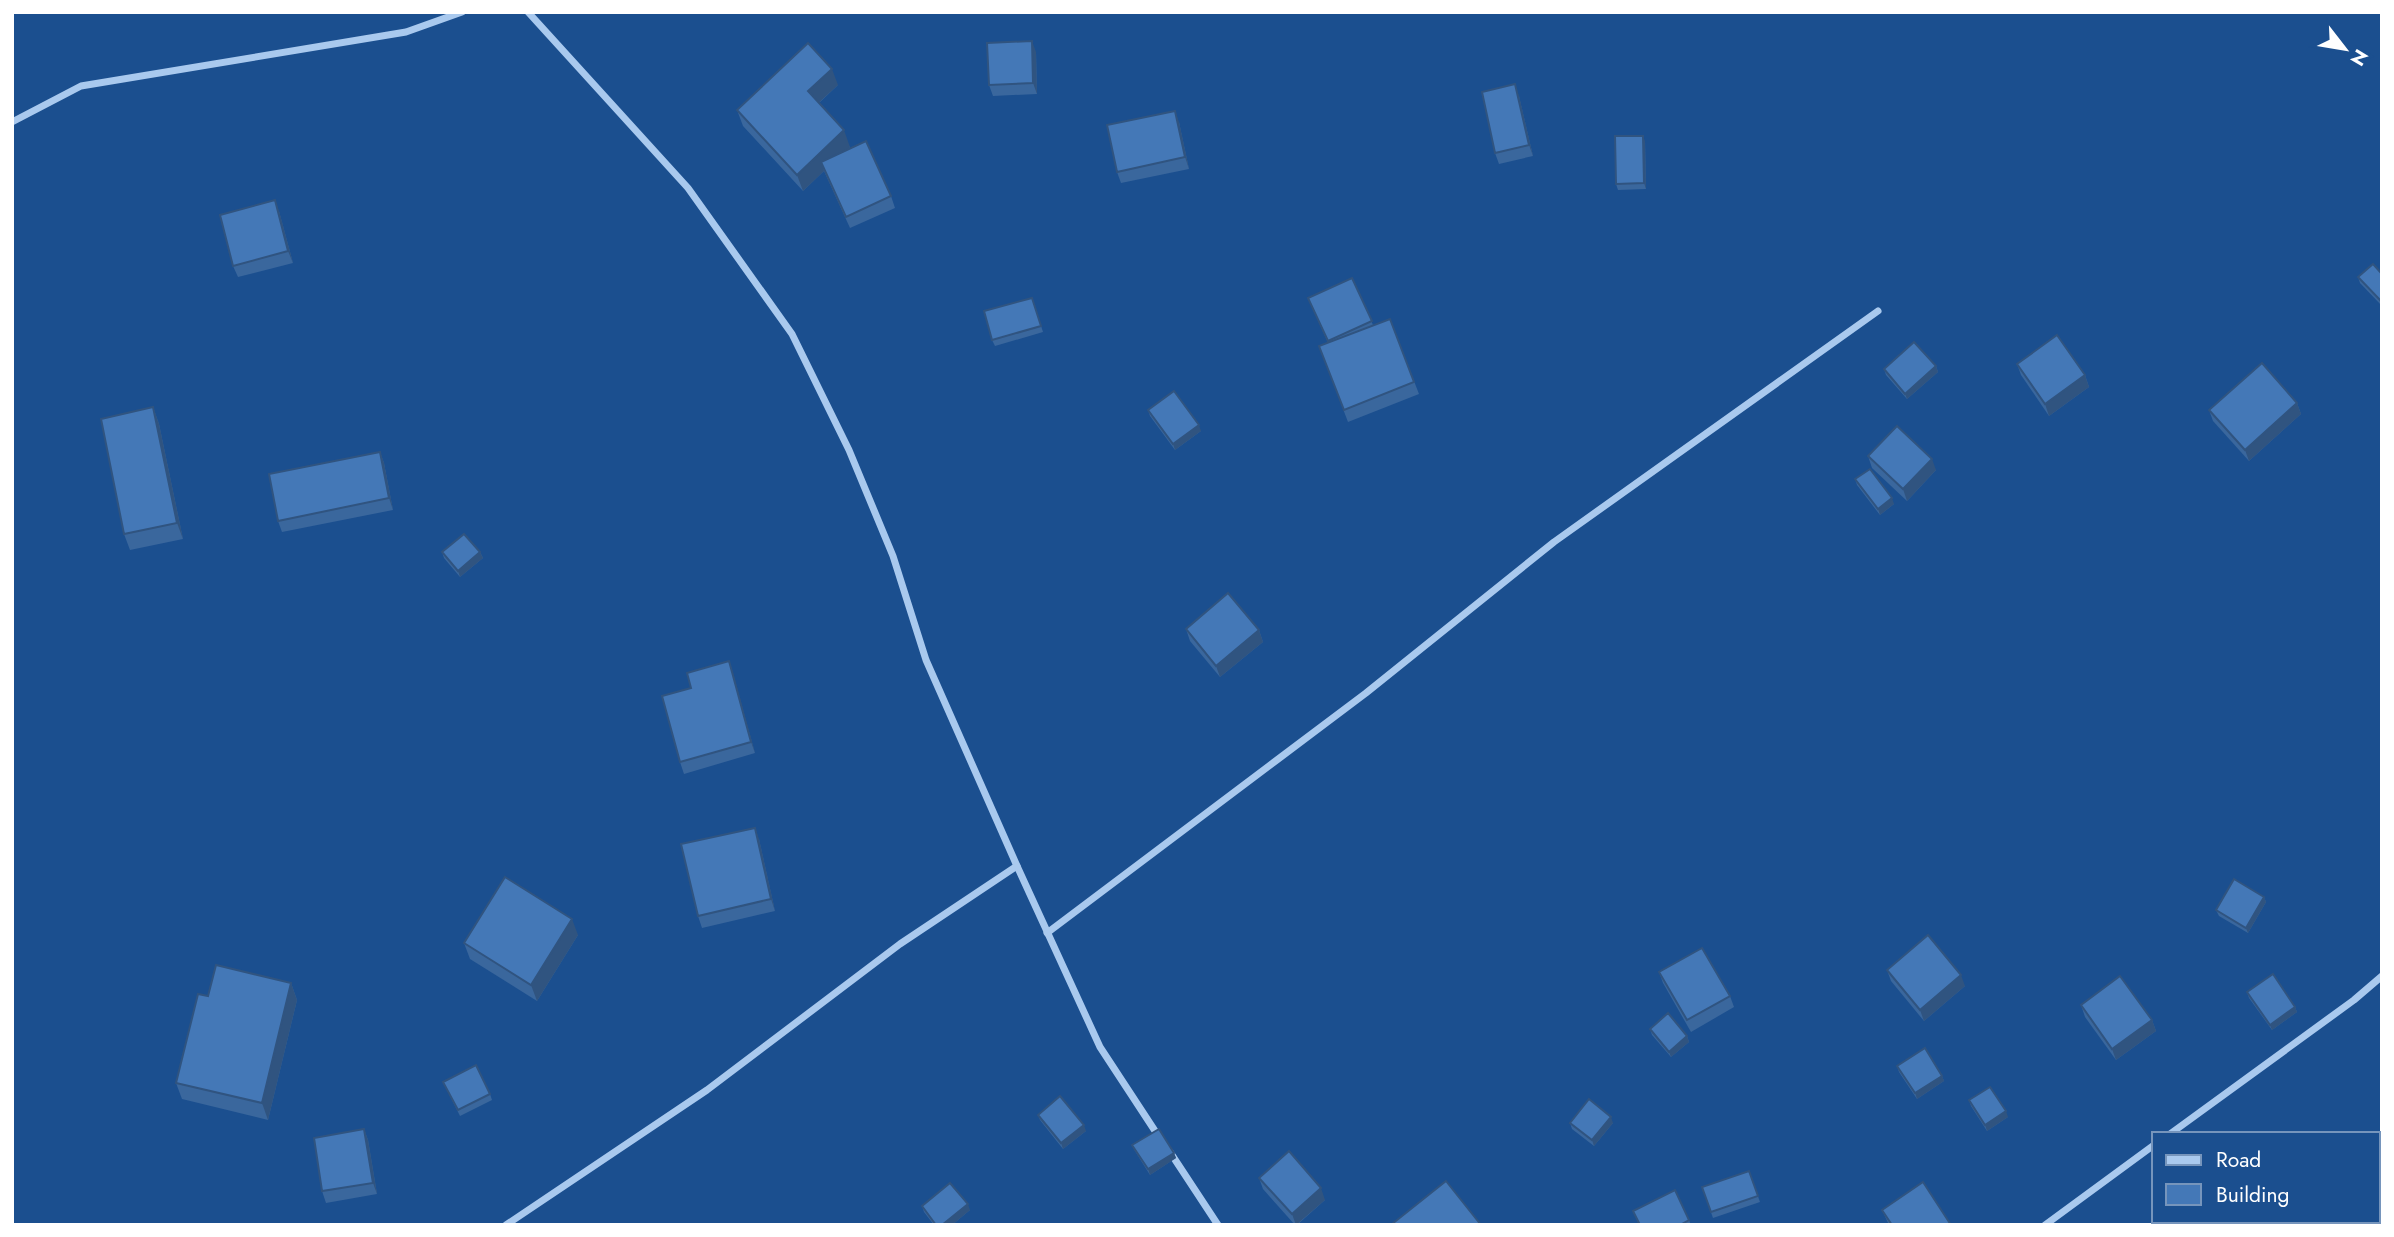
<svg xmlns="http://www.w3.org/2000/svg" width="2394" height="1237" font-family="Jost,sans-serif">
  <rect width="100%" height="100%" fill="#1b4f8f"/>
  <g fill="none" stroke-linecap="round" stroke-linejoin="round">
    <g stroke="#a9c9ee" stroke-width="7">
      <path d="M 528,12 L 688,188 L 792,334 L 849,450 L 893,556 L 926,660 L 1017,866 L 1100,1047 L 1159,1137"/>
      <path d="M 12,122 L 81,86 L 406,32 L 462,12"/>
      <path d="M 1047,933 L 1366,693 L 1554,542 L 1878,311"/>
      <path d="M 2170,1134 L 2354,1000 L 2382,976"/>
      <path d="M 1170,1152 L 1218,1225"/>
      <path d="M 506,1225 L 707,1090 L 900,944 L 1017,866"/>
      <path d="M 2045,1225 L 2154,1145"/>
    </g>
  </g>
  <g fill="#3a679d">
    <path d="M 1036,52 L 1037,94 L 993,96 L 989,85 Z"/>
    <path d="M 838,85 L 819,103 L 850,147 L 847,150 L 891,196 L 895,208 L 850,228 L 824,171 L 803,191 L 743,126 L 737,110 Z"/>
    <path d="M 1519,96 L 1533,156 L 1499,164 L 1495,153 Z"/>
    <path d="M 1179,122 L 1189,169 L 1121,183 L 1117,172 Z"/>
    <path d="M 1645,141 L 1646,189 L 1618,190 L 1616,184 Z"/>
    <path d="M 279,211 L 293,263 L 238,277 L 233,266 Z"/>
    <path d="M 2382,274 L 2382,306 L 2360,283 L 2358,277 Z"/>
    <path d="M 1352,278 L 1373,325 L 1390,319 L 1419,394 L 1348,422 L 1319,346 L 1328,343 L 1308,298 Z"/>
    <path d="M 1032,298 L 1043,332 L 995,346 L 992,340 Z"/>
    <path d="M 2017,364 L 2085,375 L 2089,387 L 2049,416 L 2021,375 Z"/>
    <path d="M 1936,366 L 1938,372 L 1907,399 L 1886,375 L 1884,369 Z"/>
    <path d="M 2297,403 L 2301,414 L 2249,461 L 2213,421 L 2209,410 Z"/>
    <path d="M 153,407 L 159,424 L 183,539 L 130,550 L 124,534 Z"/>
    <path d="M 1148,410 L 1201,431 L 1175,450 L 1150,416 Z"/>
    <path d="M 380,452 L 384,463 L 393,510 L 282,532 L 278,521 Z"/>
    <path d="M 1868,456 L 1936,470 L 1907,501 L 1872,468 Z"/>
    <path d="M 1855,479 L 1894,504 L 1880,515 L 1857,485 Z"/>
    <path d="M 442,552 L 480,552 L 483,558 L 460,577 L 444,558 Z"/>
    <path d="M 1186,629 L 1259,630 L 1263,642 L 1220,677 L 1190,641 Z"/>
    <path d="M 729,661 L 755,753 L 684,774 L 680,762 L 691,688 Z"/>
    <path d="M 759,839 L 775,911 L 702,928 L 698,916 Z"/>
    <path d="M 2264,897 L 2266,902 L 2248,933 L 2219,916 L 2216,910 Z"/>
    <path d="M 578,935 L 537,1001 L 470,959 L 464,943 Z"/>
    <path d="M 1887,970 L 1965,986 L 1924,1021 L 1891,981 Z"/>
    <path d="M 1659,972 L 1730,996 L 1734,1007 L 1691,1032 L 1663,983 Z"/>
    <path d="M 291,983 L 297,1000 L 268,1120 L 182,1099 L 176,1083 Z"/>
    <path d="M 2247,992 L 2295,1007 L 2297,1012 L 2272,1030 L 2249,998 Z"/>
    <path d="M 2081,1005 L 2152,1020 L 2156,1031 L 2116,1060 L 2085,1017 Z"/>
    <path d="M 1650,1029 L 1687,1036 L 1689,1042 L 1671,1057 L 1652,1035 Z"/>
    <path d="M 1897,1066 L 1942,1076 L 1944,1081 L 1917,1099 L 1899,1072 Z"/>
    <path d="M 443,1082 L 490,1094 L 492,1100 L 460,1116 Z"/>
    <path d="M 1969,1100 L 2008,1117 L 1987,1131 L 1971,1106 Z"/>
    <path d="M 1038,1115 L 1086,1131 L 1063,1149 L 1040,1120 Z"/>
    <path d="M 1570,1123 L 1613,1123 L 1594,1146 L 1572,1129 Z"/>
    <path d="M 364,1129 L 368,1140 L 377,1194 L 326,1203 L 322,1191 Z"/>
    <path d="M 1132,1145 L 1174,1153 L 1176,1158 L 1150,1175 L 1135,1151 Z"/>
    <path d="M 1749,1171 L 1760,1202 L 1713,1218 L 1702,1187 Z"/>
    <path d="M 1259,1178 L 1325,1200 L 1297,1225 L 1295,1225 L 1263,1189 Z"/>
    <path d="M 922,1206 L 970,1210 L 952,1225 L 934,1225 L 924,1212 Z"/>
    <path d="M 1882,1210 L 1951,1225 L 1889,1225 Z"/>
    <path d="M 1633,1211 L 1689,1220 L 1691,1225 L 1639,1225 Z"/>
  </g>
  <g fill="#305480">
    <path d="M 1032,41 L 1036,52 L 1037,94 L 1033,83 Z"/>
    <path d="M 832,69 L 838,85 L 814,107 L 808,91 Z"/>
    <path d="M 1515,84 L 1519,96 L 1533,156 L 1529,145 Z"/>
    <path d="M 1175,111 L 1179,122 L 1189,169 L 1185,157 Z"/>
    <path d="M 844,130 L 850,147 L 825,171 L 821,162 L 824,171 L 803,191 L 797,175 Z"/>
    <path d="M 1643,136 L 1645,141 L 1646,189 L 1644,183 Z"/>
    <path d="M 275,200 L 279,211 L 293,263 L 288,251 Z"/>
    <path d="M 1936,366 L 1938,372 L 1907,399 L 1905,394 Z"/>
    <path d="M 2085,375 L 2089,387 L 2049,416 L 2045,404 Z"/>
    <path d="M 2297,403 L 2301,414 L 2249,461 L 2245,450 Z"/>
    <path d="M 153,407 L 159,424 L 183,539 L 177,523 Z"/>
    <path d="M 1199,425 L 1201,431 L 1175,450 L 1173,444 Z"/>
    <path d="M 380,452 L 384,463 L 393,510 L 389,498 Z"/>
    <path d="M 1932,459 L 1936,470 L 1907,501 L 1903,489 Z"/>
    <path d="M 1892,498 L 1894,504 L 1880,515 L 1878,509 Z"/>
    <path d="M 480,552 L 483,558 L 460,577 L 458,571 Z"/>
    <path d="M 1259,630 L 1263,642 L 1220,677 L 1216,666 Z"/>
    <path d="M 729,661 L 733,672 L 755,753 L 751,742 Z"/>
    <path d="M 755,828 L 759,839 L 775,911 L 771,899 Z"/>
    <path d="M 2264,897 L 2266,902 L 2248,933 L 2246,928 Z"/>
    <path d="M 572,919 L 578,935 L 537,1001 L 531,985 Z"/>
    <path d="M 1961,975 L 1965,986 L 1924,1021 L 1920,1010 Z"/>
    <path d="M 291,983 L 297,1000 L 268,1120 L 262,1103 Z"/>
    <path d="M 2295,1007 L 2297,1012 L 2272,1030 L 2270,1025 Z"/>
    <path d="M 2152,1020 L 2156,1031 L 2116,1060 L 2112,1049 Z"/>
    <path d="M 1687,1036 L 1689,1042 L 1671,1057 L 1669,1052 Z"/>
    <path d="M 1942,1076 L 1944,1081 L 1917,1099 L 1915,1093 Z"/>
    <path d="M 2006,1111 L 2008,1117 L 1987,1131 L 1985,1125 Z"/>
    <path d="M 1611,1117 L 1613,1123 L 1594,1146 L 1592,1140 Z"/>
    <path d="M 1084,1125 L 1086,1131 L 1063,1149 L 1061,1143 Z"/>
    <path d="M 364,1129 L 368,1140 L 377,1194 L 373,1183 Z"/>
    <path d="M 1174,1153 L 1176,1158 L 1150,1175 L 1148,1169 Z"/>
    <path d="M 1321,1188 L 1325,1200 L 1296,1225 L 1292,1214 Z"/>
    <path d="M 968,1204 L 970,1210 L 952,1225 L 942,1225 Z"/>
  </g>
  <g fill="#4478b7" stroke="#305480" stroke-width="2">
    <path d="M 1032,41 L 1033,83 L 989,85 L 987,43 Z"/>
    <path d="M 808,43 L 832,69 L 808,91 L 844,130 L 797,175 L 737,110 Z"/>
    <path d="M 1515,84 L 1529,145 L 1495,153 L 1482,92 Z"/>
    <path d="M 1175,111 L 1185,157 L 1117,172 L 1107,125 Z"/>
    <path d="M 1615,136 L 1643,136 L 1644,183 L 1616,184 Z"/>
    <path d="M 866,141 L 891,196 L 846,217 L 821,162 Z"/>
    <path d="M 275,200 L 288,251 L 233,266 L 220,215 Z"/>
    <path d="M 2373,264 L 2382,274 L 2382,302 L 2358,277 Z"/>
    <path d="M 1352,278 L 1372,321 L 1328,341 L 1308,298 Z"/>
    <path d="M 1032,298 L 1041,326 L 992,340 L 984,311 Z"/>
    <path d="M 1390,319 L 1414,382 L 1344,410 L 1319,346 Z"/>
    <path d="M 2057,335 L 2085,375 L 2045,404 L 2017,364 Z"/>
    <path d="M 1914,342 L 1936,366 L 1905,394 L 1884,369 Z"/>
    <path d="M 2262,363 L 2297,403 L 2245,450 L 2209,410 Z"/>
    <path d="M 1174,391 L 1199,425 L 1173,444 L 1148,410 Z"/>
    <path d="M 153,407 L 177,523 L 124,534 L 101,419 Z"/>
    <path d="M 1897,426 L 1932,459 L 1903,489 L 1868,456 Z"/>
    <path d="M 380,452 L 389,498 L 278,521 L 269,474 Z"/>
    <path d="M 1870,469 L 1892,498 L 1878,509 L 1855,479 Z"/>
    <path d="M 464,534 L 480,552 L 458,571 L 442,552 Z"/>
    <path d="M 1228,593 L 1259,630 L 1216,666 L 1186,629 Z"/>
    <path d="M 729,661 L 751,742 L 680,762 L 662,696 L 691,688 L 687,673 Z"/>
    <path d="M 755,828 L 771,899 L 698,916 L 681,844 Z"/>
    <path d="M 505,877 L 572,919 L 531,985 L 464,943 Z"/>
    <path d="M 2234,879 L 2264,897 L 2246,928 L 2216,910 Z"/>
    <path d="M 1928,935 L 1961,975 L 1920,1010 L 1887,970 Z"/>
    <path d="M 1702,948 L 1730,996 L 1687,1020 L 1659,972 Z"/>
    <path d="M 216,965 L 291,983 L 262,1103 L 176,1083 L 198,994 L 208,996 Z"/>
    <path d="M 2273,974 L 2295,1007 L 2270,1025 L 2247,992 Z"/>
    <path d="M 2120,976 L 2152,1020 L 2112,1049 L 2081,1005 Z"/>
    <path d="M 1668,1013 L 1687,1036 L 1669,1052 L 1650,1029 Z"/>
    <path d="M 1925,1048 L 1942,1076 L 1915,1093 L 1897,1066 Z"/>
    <path d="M 476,1065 L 490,1094 L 458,1110 L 443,1082 Z"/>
    <path d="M 1990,1087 L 2006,1111 L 1985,1125 L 1969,1100 Z"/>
    <path d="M 1060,1096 L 1084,1125 L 1061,1143 L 1038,1115 Z"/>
    <path d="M 1589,1099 L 1611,1117 L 1592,1140 L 1570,1123 Z"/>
    <path d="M 364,1129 L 373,1183 L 322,1191 L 314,1138 Z"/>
    <path d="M 1159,1129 L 1174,1153 L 1148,1169 L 1132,1145 Z"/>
    <path d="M 1289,1151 L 1321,1188 L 1292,1214 L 1259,1178 Z"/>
    <path d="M 1749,1171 L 1758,1196 L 1711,1212 L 1702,1187 Z"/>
    <path d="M 1446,1181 L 1481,1225 L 1393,1225 L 1392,1224 Z"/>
    <path d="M 1923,1182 L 1951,1225 L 1892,1225 L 1882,1210 Z"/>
    <path d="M 950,1183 L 968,1204 L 942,1225 L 936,1225 L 922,1206 Z"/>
    <path d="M 1675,1190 L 1689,1220 L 1680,1225 L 1640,1225 L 1633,1211 Z"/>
  </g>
  <rect width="2394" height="1237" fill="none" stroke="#ffffff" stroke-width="28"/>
  <rect x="2152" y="1132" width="228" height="91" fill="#1b4f8f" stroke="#7695bc" stroke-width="2"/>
  <rect x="2166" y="1155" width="35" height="10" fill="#a9c9ee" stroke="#7695bc" stroke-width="2"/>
  <text x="2216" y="1167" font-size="21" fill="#ffffff">Road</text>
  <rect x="2166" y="1184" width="35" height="21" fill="#4478b7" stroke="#7695bc" stroke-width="2"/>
  <text x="2216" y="1202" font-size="21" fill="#ffffff">Building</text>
  <g transform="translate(2345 49) rotate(121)" stroke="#1b4f8f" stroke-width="5" paint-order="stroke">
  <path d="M0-5L12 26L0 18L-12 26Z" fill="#ffffff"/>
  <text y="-10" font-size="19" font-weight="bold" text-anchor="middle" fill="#ffffff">N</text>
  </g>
</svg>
